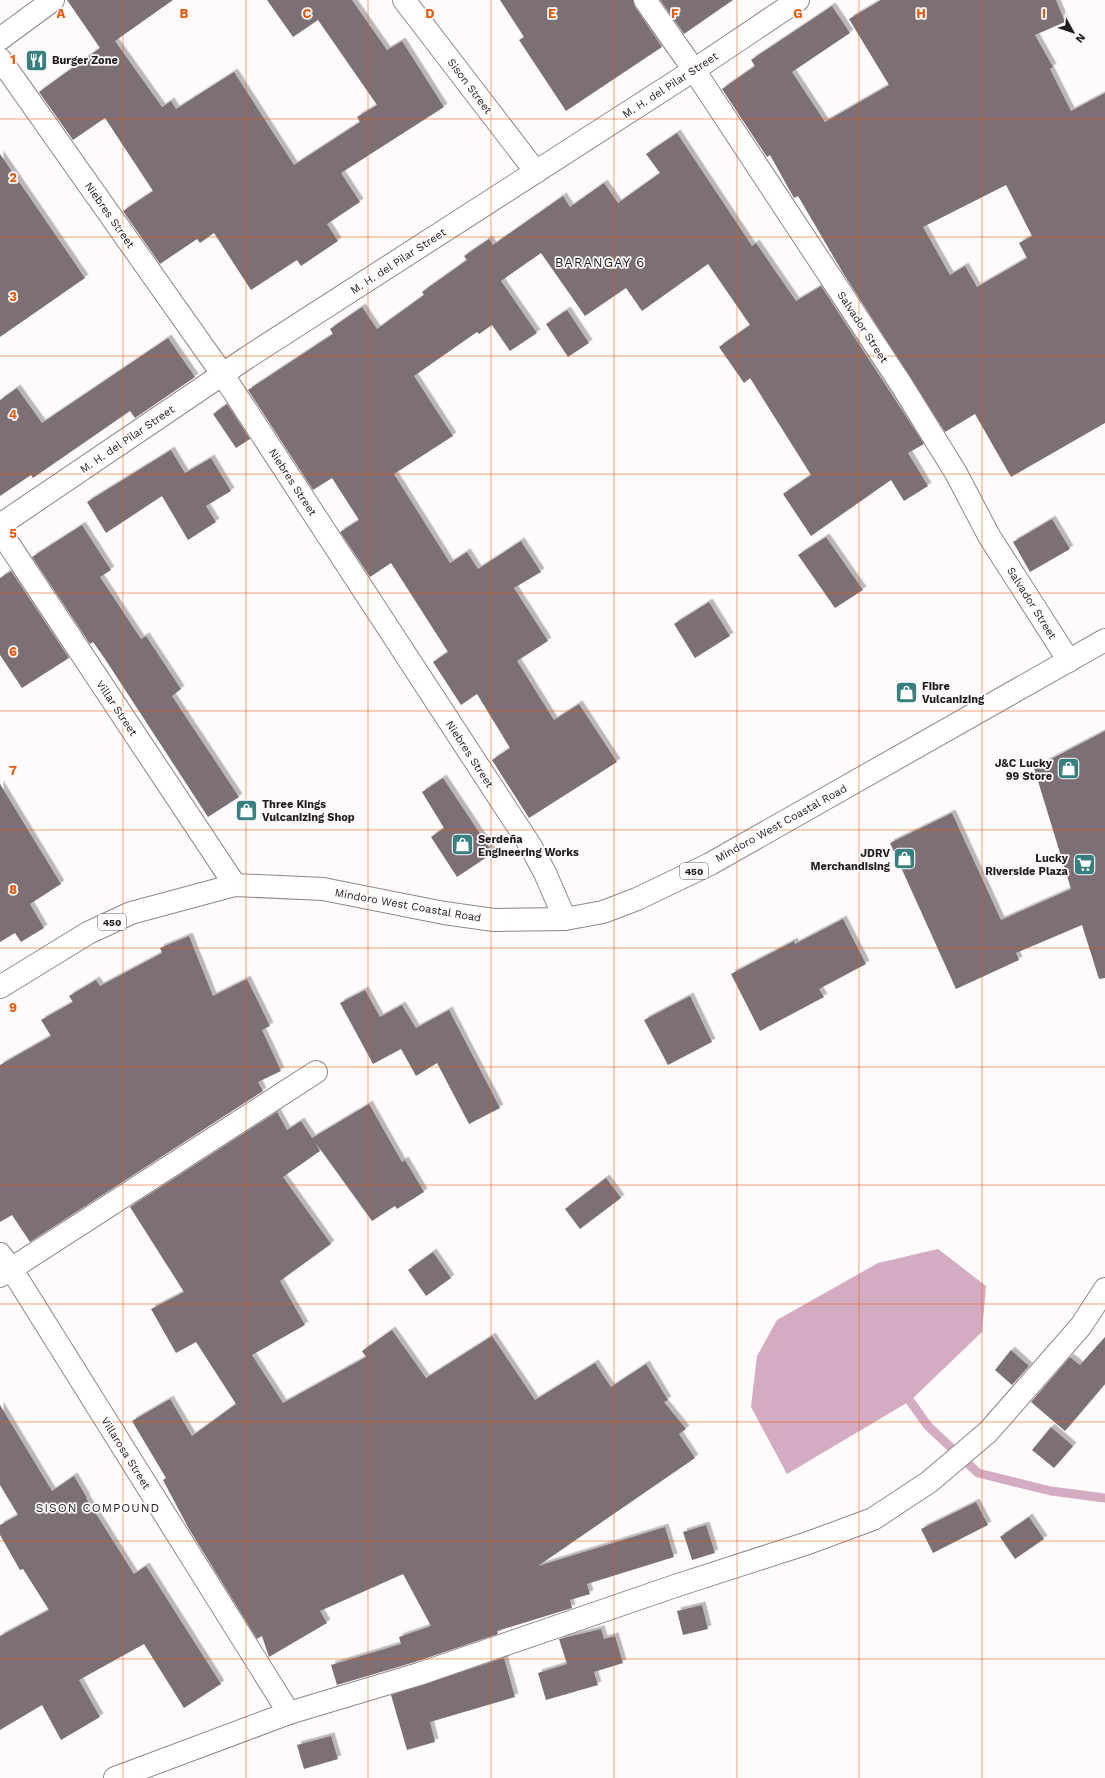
<svg xmlns="http://www.w3.org/2000/svg" width="1105" height="1778" font-family="'Work Sans',sans-serif">
  <defs>
    <filter id="shadow"><feDropShadow dx="3.5" dy="-3.5" stdDeviation="0" flood-color="#0004"/></filter>
  </defs>
  <rect width="100%" height="100%" fill="#fffafc"/>
  <path fill="#d3acc2" d="M 938,1249 L 986,1286 L 982,1332 L 910,1401 L 787,1474 L 751,1407 L 757,1356 L 777,1320 L 878,1263 Z"/>
  <g fill="none" stroke-linecap="round" stroke-linejoin="round">
    <path stroke="#d3acc2" stroke-width="9" d="M 910,1401 L 928,1426 L 978,1473 L 1051,1491 L 1105,1498"/>
  </g>
  <g fill="#7b7076" fill-rule="evenodd" filter="url(#shadow)">
    <path d="M 67,0 L 173,0 L 115,41 L 162,107 L 171,101 L 176,109 L 234,72 L 294,165 L 360,122 L 357,117 L 377,105 L 318,20 L 293,37 L 267,0 L 352,0 L 387,50 L 402,41 L 444,107 L 341,173 L 360,202 L 327,224 L 338,241 L 301,266 L 297,260 L 251,290 L 214,233 L 200,243 L 197,239 L 160,264 L 123,211 L 153,191 L 105,118 L 73,140 L 39,92 L 100,48 Z"/>
    <path d="M 500,0 L 633,0 L 635,7 L 662,47 L 566,111 L 519,40 L 524,37 Z"/>
    <path d="M 660,0 L 733,0 L 684,34 Z"/>
    <path d="M 881,0 L 1056,0 L 1065,22 L 1035,35 L 1053,67 L 1050,69 L 1071,111 L 1105,93 L 1105,423 L 1011,477 L 975,414 L 945,432 L 843,273 L 798,196 L 794,198 L 770,155 L 767,157 L 722,89 L 755,66 L 751,60 L 832,6 L 850,33 L 792,72 L 825,122 L 889,85 L 849,19 ZM 1006,185 L 1032,236 L 1019,243 L 1027,258 L 977,287 L 965,266 L 950,275 L 923,227 Z"/>
    <path d="M 677,133 L 752,246 L 756,243 L 796,301 L 821,286 L 924,444 L 908,453 L 928,486 L 904,501 L 891,480 L 811,536 L 783,494 L 811,475 L 750,378 L 744,383 L 719,347 L 750,325 L 708,264 L 642,311 L 626,288 L 585,316 L 541,253 L 501,281 L 537,333 L 510,351 L 492,325 L 479,334 L 477,332 L 414,376 L 453,436 L 394,474 L 450,563 L 467,552 L 478,569 L 521,541 L 541,572 L 514,588 L 548,641 L 517,661 L 554,720 L 579,704 L 617,762 L 529,818 L 492,760 L 510,748 L 477,694 L 461,705 L 433,662 L 448,652 L 391,563 L 370,577 L 340,532 L 359,520 L 332,478 L 313,490 L 248,390 L 333,334 L 330,329 L 362,307 L 377,329 L 424,295 L 422,292 L 467,260 L 464,256 L 489,239 L 493,245 L 563,196 L 570,207 L 604,183 L 618,203 L 660,173 L 646,154 Z"/>
    <path d="M 0,154 L 85,278 L 0,337 Z"/>
    <path d="M 567,310 L 589,343 L 568,357 L 546,324 Z"/>
    <path d="M 168,338 L 195,377 L 135,418 L 130,411 L 33,478 L 31,475 L 0,496 L 0,400 L 17,388 L 42,423 Z"/>
    <path d="M 227,404 L 250,439 L 236,448 L 213,414 Z"/>
    <path d="M 171,450 L 185,473 L 211,458 L 231,491 L 206,506 L 216,522 L 188,540 L 162,496 L 106,533 L 87,502 Z"/>
    <path d="M 1052,519 L 1070,549 L 1030,572 L 1013,542 Z"/>
    <path d="M 82,525 L 111,570 L 100,577 L 141,639 L 146,636 L 181,689 L 172,696 L 239,797 L 208,817 L 105,659 L 93,642 L 90,644 L 32,557 Z"/>
    <path d="M 826,537 L 863,590 L 835,608 L 798,555 Z"/>
    <path d="M 11,571 L 69,658 L 22,688 L 0,655 L 0,578 Z"/>
    <path d="M 709,602 L 730,636 L 695,658 L 674,624 Z"/>
    <path d="M 1105,731 L 1105,978 L 1099,979 L 1082,925 L 1016,953 L 1019,960 L 956,989 L 890,843 L 952,813 L 1001,920 L 1071,889 L 1034,768 Z"/>
    <path d="M 443,778 L 493,853 L 457,877 L 431,837 L 444,828 L 422,792 Z"/>
    <path d="M 0,784 L 61,884 L 30,904 L 44,928 L 21,942 L 15,933 L 0,942 Z"/>
    <path d="M 843,919 L 866,964 L 819,989 L 824,997 L 760,1031 L 731,974 L 794,941 L 795,944 Z"/>
    <path d="M 189,936 L 213,996 L 247,979 L 270,1026 L 262,1030 L 281,1071 L 258,1082 L 263,1091 L 30,1242 L 12,1215 L 0,1222 L 0,1065 L 51,1036 L 41,1020 L 73,1002 L 69,996 L 96,980 L 100,986 L 162,953 L 160,948 Z"/>
    <path d="M 365,990 L 380,1017 L 402,1005 L 416,1028 L 449,1010 L 500,1108 L 469,1124 L 437,1063 L 416,1076 L 401,1049 L 373,1064 L 340,1003 Z"/>
    <path d="M 690,996 L 712,1042 L 668,1065 L 644,1020 Z"/>
    <path d="M 369,1104 L 402,1162 L 405,1160 L 424,1192 L 397,1209 L 395,1206 L 372,1221 L 315,1142 L 320,1151 L 283,1177 L 331,1244 L 280,1281 L 305,1325 L 252,1355 L 283,1403 L 366,1357 L 362,1351 L 392,1330 L 426,1378 L 492,1336 L 535,1400 L 595,1363 L 611,1387 L 646,1364 L 668,1400 L 664,1402 L 686,1429 L 679,1434 L 695,1458 L 538,1566 L 665,1527 L 674,1557 L 587,1584 L 590,1594 L 570,1600 L 572,1608 L 497,1631 L 498,1634 L 415,1662 L 337,1685 L 331,1665 L 401,1644 L 399,1637 L 431,1626 L 403,1574 L 320,1611 L 327,1623 L 269,1657 L 262,1636 L 257,1639 L 189,1529 L 163,1480 L 166,1478 L 132,1421 L 170,1399 L 192,1436 L 236,1404 L 196,1342 L 176,1353 L 151,1309 L 184,1292 L 130,1207 L 277,1112 L 287,1130 L 301,1121 L 312,1138 Z"/>
    <path d="M 606,1178 L 621,1198 L 580,1229 L 565,1209 Z"/>
    <path d="M 433,1252 L 451,1278 L 426,1296 L 408,1270 Z"/>
    <path d="M 1105,1337 L 1105,1384 L 1065,1431 L 1031,1402 L 1070,1357 L 1080,1365 Z"/>
    <path d="M 1011,1350 L 1029,1366 L 1012,1385 L 995,1370 Z"/>
    <path d="M 0,1405 L 52,1491 L 74,1476 L 87,1498 L 86,1498 L 134,1574 L 146,1566 L 221,1684 L 184,1708 L 144,1644 L 79,1680 L 100,1717 L 61,1740 L 42,1705 L 0,1730 L 0,1636 L 49,1610 L 23,1569 L 20,1570 L 0,1535 L 0,1525 L 18,1515 L 0,1485 Z"/>
    <path d="M 1051,1427 L 1073,1446 L 1054,1468 L 1032,1450 Z"/>
    <path d="M 976,1502 L 988,1525 L 933,1553 L 921,1529 Z"/>
    <path d="M 1029,1517 L 1044,1539 L 1015,1559 L 1000,1537 Z"/>
    <path d="M 706,1525 L 715,1553 L 692,1560 L 683,1532 Z"/>
    <path d="M 702,1605 L 708,1629 L 683,1635 L 677,1611 Z"/>
    <path d="M 601,1629 L 604,1639 L 615,1636 L 623,1663 L 594,1672 L 598,1685 L 546,1700 L 538,1673 L 567,1664 L 559,1639 Z"/>
    <path d="M 504,1658 L 515,1697 L 430,1722 L 435,1742 L 407,1750 L 391,1695 Z"/>
    <path d="M 331,1736 L 338,1759 L 304,1769 L 297,1745 Z"/>
  </g>
  <g fill="none" stroke-linecap="round" stroke-linejoin="round">
    <defs>
      <g id="minor">
        <path d="M 404,0 L 536,172"/>
        <path d="M 645,0 L 694,70 L 901,384 L 956,473 L 989,536 L 1069,661"/>
        <path d="M 0,59 L 223,375 L 530,845 L 545,873 L 565,919"/>
        <path d="M 0,525 L 248,357 L 694,70 L 798,0"/>
        <path d="M 0,531 L 235,885"/>
        <path d="M 0,1254 L 12,1270 L 289,1713"/>
        <path d="M 0,1276 L 316,1072"/>
        <path d="M 115,1778 L 289,1713 L 419,1674 L 675,1586 L 808,1543 L 873,1519 L 929,1482 L 988,1432 L 1081,1326 L 1105,1289"/>
      </g>
      <path id="tertiary" d="M 0,39 L 53,0"/>
      <path id="primary" d="M 0,987 L 88,933 L 131,913 L 235,885 L 323,889 L 444,913 L 494,920 L 565,919 L 603,912 L 637,899 L 710,864 L 1105,640"/>
    </defs>
    <use href="#minor" stroke="#91858b" stroke-width="24"/>
    <use href="#tertiary" stroke="#91858b" stroke-width="24"/>
    <use href="#primary" stroke="#91858b" stroke-width="24"/>
    <use href="#minor" stroke="#fff" stroke-width="22"/>
    <use href="#tertiary" stroke="#fff" stroke-width="22"/>
    <use href="#primary" stroke="#fff" stroke-width="22"/>
  </g>
  <path fill="none" stroke="#e8590c" stroke-width="1" stroke-opacity="0.55" d="M 123,0 L 123,1778M 246,0 L 246,1778M 368,0 L 368,1778M 491,0 L 491,1778M 614,0 L 614,1778M 737,0 L 737,1778M 859,0 L 859,1778M 982,0 L 982,1778M 0,119 L 1105,119M 0,237 L 1105,237M 0,356 L 1105,356M 0,474 L 1105,474M 0,593 L 1105,593M 0,711 L 1105,711M 0,830 L 1105,830M 0,948 L 1105,948M 0,1067 L 1105,1067M 0,1185 L 1105,1185M 0,1304 L 1105,1304M 0,1422 L 1105,1422M 0,1541 L 1105,1541M 0,1659 L 1105,1659"/>
  <defs>
    <symbol id="restaurant-square" viewBox="-11 -11 22 22"><rect x="-9" y="-9" width="18" height="18" rx="4" fill="#37807f" stroke="#fffafc"/><path d="M-5-6h1v4h1v-4h1v4h1v-4h1v5L-1.5 .5V6h-2V.5L-5-1ZM5-6V6H3V1.5H1.5Q1.5-4 5-6Z" fill="#fff"/></symbol>
    <symbol id="shop-square" viewBox="-11 -11 22 22"><rect x="-9" y="-9" width="18" height="18" rx="4" fill="#37807f" stroke="#fffafc"/><path d="M-5-2.5h2.3a2.7 3.5 0 0 1 5.4 0H5L5.5 6h-11ZM-1.5-2.5h3a1.5 2.3 0 0 0-3 0Z" fill="#fff"/></symbol>
    <symbol id="supermarket-square" viewBox="-11 -11 22 22"><rect x="-9" y="-9" width="18" height="18" rx="4" fill="#37807f" stroke="#fffafc"/><path d="M-6-5.5h2.5l.6 2H6L4.5 2H-2.5L-4.4-4H-6ZM-1.5 3.2a1.3 1.3 0 1 0 .1 0ZM3 3.2a1.3 1.3 0 1 0 .1 0Z" fill="#fff"/></symbol>
  </defs>
  <g fill-rule="evenodd">
    <use href="#restaurant-square" x="24" y="48" width="25" height="25"/>
    <use href="#shop-square" x="894" y="680" width="25" height="25"/>
    <use href="#shop-square" x="1056" y="756" width="25" height="25"/>
    <use href="#shop-square" x="234" y="798" width="25" height="25"/>
    <use href="#shop-square" x="450" y="832" width="25" height="25"/>
    <use href="#shop-square" x="892" y="846" width="25" height="25"/>
    <use href="#supermarket-square" x="1072" y="852" width="25" height="25"/>
  </g>
  <g text-anchor="middle" stroke-width="3.5" stroke-linejoin="round" paint-order="stroke">
    <g fill="#fffafc" stroke="#645f61" stroke-width="1">
      <rect x="680" y="863" width="28" height="16" rx="3"/>
      <rect x="98" y="914" width="28" height="16" rx="3"/>
    </g>
    <g font-size="10" font-weight="bold" fill="#211d1f">
      <text x="694" y="875">450</text>
      <text x="112" y="926">450</text>
    </g>
    <g font-size="11" font-weight="bold" fill="#211d1f" stroke="#fffafc" text-anchor="start">
      <text x="52" y="64">Burger Zone</text>
      <text x="922" y="690">Fibre<tspan x="922" dy="13">Vulcanizing</tspan></text>
      <text x="1052" y="767" text-anchor="end">J&amp;C Lucky<tspan x="1052" dy="13">99 Store</tspan></text>
      <text x="262" y="808">Three Kings<tspan x="262" dy="13">Vulcanizing Shop</tspan></text>
      <text x="478" y="843">Serdeña<tspan x="478" dy="13">Engineering Works</tspan></text>
      <text x="890" y="857" text-anchor="end">JDRV<tspan x="890" dy="13">Merchandising</tspan></text>
      <text x="1068" y="862" text-anchor="end">Lucky<tspan x="1068" dy="13">Riverside Plaza</tspan></text>
    </g>
    <g font-size="11" fill="#211d1f" stroke="#fffafc">
      <text transform="translate(670 85) rotate(-33)" y="4">M. H. del Pilar Street</text>
      <text transform="translate(470 86) rotate(53)" y="4">Sison Street</text>
      <text transform="translate(110 215) rotate(55)" y="4">Niebres Street</text>
      <text transform="translate(398 261) rotate(-33)" y="4">M. H. del Pilar Street</text>
      <text transform="translate(863 327) rotate(57)" y="4">Salvador Street</text>
      <text transform="translate(127 439) rotate(-34)" y="4">M. H. del Pilar Street</text>
      <text transform="translate(293 482) rotate(57)" y="4">Niebres Street</text>
      <text transform="translate(1032 603) rotate(58)" y="4">Salvador Street</text>
      <text transform="translate(117 708) rotate(56)" y="4">Villar Street</text>
      <text transform="translate(470 754) rotate(57)" y="4">Niebres Street</text>
      <text transform="translate(781 823) rotate(-29)" y="4">Mindoro West Coastal Road</text>
      <text transform="translate(408 905) rotate(10)" y="4">Mindoro West Coastal Road</text>
      <text transform="translate(126 1453) rotate(58)" y="4">Villarosa Street</text>
    </g>
    <g font-size="12" letter-spacing="1" fill="#211d1f" stroke="#fffafc">
      <text x="98" y="1512">SISON COMPOUND</text>
    </g>
    <g font-size="13" letter-spacing="1" fill="#211d1f" stroke="#fffafc">
      <text x="600" y="267">BARANGAY 6</text>
    </g>
  </g>
  <g font-size="13" text-anchor="middle" font-weight="bold" fill="#e8590c" stroke="#fffafc" stroke-width="3.5" stroke-linejoin="round" paint-order="stroke">
    <text x="61" y="18">A</text>
    <text x="184" y="18">B</text>
    <text x="307" y="18">C</text>
    <text x="430" y="18">D</text>
    <text x="552" y="18">E</text>
    <text x="675" y="18">F</text>
    <text x="798" y="18">G</text>
    <text x="921" y="18">H</text>
    <text x="1044" y="18">I</text>
    <text x="13" y="64">1</text>
    <text x="13" y="182">2</text>
    <text x="13" y="301">3</text>
    <text x="13" y="419">4</text>
    <text x="13" y="538">5</text>
    <text x="13" y="656">6</text>
    <text x="13" y="775">7</text>
    <text x="13" y="894">8</text>
    <text x="13" y="1012">9</text>
  </g>
  <g transform="translate(1073 32) rotate(130)" stroke="#fffafc" stroke-width="3" paint-order="stroke">
  <path d="M0-3L7 15L0 10L-7 15Z" fill="#211d1f"/>
  <text y="-6" font-size="11" font-weight="bold" text-anchor="middle" fill="#211d1f">N</text>
  </g>
</svg>
